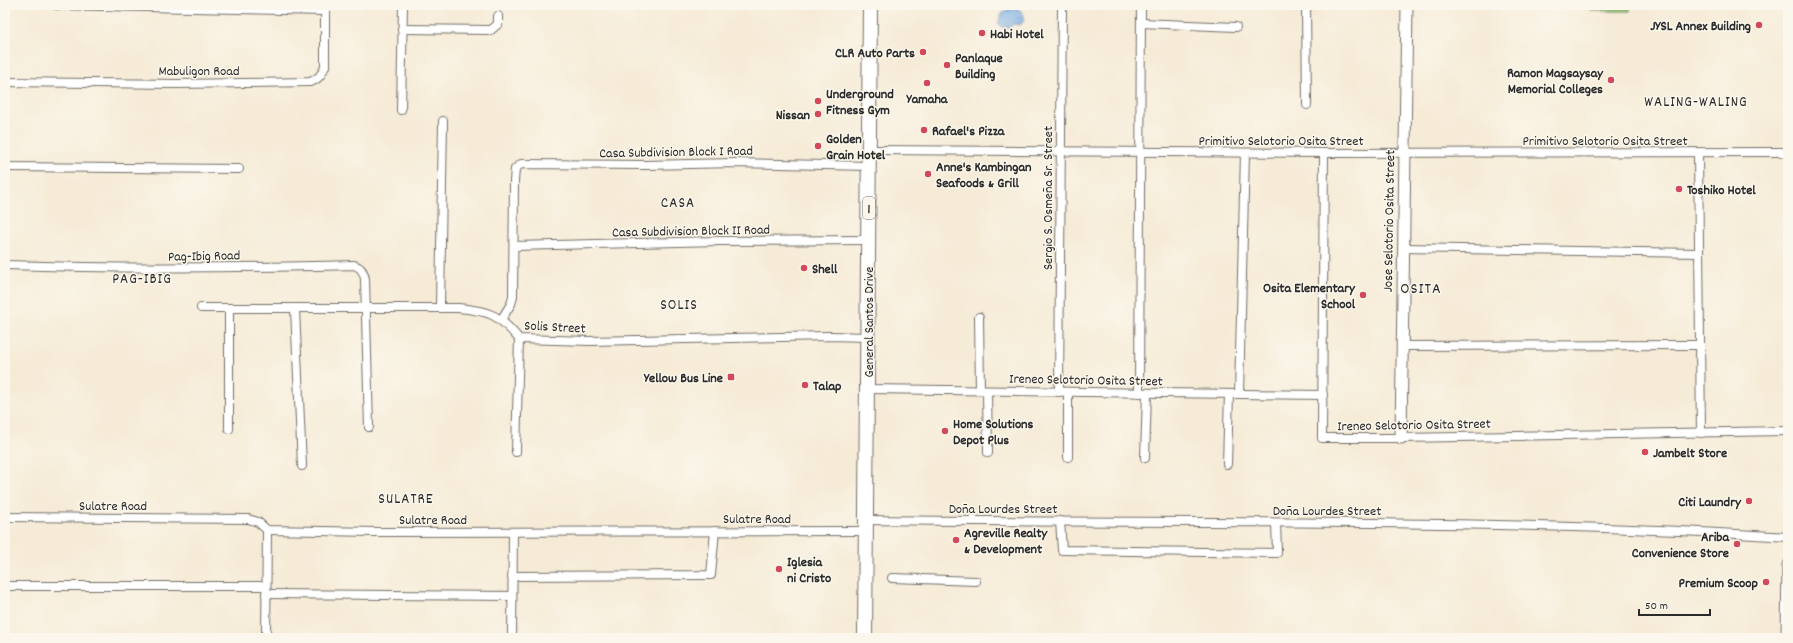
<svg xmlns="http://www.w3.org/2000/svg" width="1793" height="643" font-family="Dekko,sans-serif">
  <defs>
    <pattern id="water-ripples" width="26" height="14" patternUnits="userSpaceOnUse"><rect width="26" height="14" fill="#76abe3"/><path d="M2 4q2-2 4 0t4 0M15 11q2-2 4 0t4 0" fill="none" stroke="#618bb8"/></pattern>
  </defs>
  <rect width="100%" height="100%" fill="#fbf7ec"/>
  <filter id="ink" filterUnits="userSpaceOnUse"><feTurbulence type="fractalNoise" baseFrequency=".025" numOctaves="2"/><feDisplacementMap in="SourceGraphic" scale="8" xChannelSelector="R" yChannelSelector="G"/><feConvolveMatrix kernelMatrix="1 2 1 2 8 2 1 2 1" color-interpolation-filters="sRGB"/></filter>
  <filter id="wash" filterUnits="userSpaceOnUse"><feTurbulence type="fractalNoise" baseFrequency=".012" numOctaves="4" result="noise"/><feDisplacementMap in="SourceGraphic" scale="16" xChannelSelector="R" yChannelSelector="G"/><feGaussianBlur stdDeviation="0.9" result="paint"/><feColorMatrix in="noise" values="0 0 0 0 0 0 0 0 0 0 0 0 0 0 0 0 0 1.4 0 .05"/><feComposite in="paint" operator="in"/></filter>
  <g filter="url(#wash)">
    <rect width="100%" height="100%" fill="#f6ebd7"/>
    <rect fill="#94c778" stroke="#607952" x="1591" y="5" width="39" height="6"/>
    <path fill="url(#water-ripples)" stroke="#506b87" d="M 1010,7 L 1019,9 L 1024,15 L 1024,21 L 1020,25 L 1014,24 L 1008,28 L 1003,28 L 999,25 C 998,18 1004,10 1010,7 Z"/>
  </g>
  <g filter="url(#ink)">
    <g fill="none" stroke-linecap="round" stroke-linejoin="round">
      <defs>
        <g id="street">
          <path d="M 56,5 L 325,11"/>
          <path d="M 1306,5 L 1307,105"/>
          <path d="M 1141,23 L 1236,27"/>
          <path d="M 402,29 L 491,30 L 498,24 L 498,16"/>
          <path d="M 5,82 L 177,84 L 310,82 C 319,79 322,74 325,66 L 325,5"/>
          <path d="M 401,110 L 403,5"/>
          <path d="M 869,150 L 1324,153 L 1788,152"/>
          <path d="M 1324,153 L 1322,438 L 1401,438 L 1788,431"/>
          <path d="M 1698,153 L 1701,433"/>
          <path d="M 5,167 L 239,169"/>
          <path d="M 514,246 L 719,241 L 869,240"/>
          <path d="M 1403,248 L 1699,253"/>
          <path d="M 5,265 C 122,269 237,268 354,265 C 361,267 364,272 365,279 L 369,427"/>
          <path d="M 440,307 L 443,121"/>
          <path d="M 201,308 L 459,308 C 491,311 499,315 519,339 L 590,341 L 830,336 L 868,337"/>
          <path d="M 295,309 L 302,466"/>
          <path d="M 979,317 L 980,390"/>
          <path d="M 501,320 L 511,304 L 513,297 L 514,181 L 515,169 L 521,164 L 645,165 L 735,163 L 869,166"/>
          <path d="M 1402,346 L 1700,345"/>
          <path d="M 868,389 L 1323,395"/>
          <path d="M 987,391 L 988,453"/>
          <path d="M 1059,392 L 1062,5"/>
          <path d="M 1139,393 L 1141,5"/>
          <path d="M 1239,394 L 1245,153"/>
          <path d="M 229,429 L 229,309"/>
          <path d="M 516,452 L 519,339"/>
          <path d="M 1068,457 L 1068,392"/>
          <path d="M 1145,458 L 1147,393"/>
          <path d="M 1227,464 L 1229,394"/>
          <path d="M 5,517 L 248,519 L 258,522 L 267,530 L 375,532 L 866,531"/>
          <path d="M 866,520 C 1173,524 1481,517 1788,537"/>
          <path d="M 1060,521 L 1062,550 L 1277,553 L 1276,523"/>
          <path d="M 512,576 L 711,575 L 715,531"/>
          <path d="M 892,578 L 976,581"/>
          <path d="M 5,586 L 266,586"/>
          <path d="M 266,594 L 512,596"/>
          <path d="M 266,638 L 267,530"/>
          <path d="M 512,638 L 513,532"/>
        </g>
        <g id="secondary">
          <path d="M 1401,438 L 1407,5"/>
          <path d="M 1787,638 L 1788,565"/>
        </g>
        <path id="highway" d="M 865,638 L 870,5"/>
      </defs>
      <use href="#street" stroke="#726e67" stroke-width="10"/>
      <use href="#secondary" stroke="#726e67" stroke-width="13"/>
      <use href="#highway" stroke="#726e67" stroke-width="16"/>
      <use href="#street" stroke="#fff" stroke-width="8"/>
      <use href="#secondary" stroke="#fff" stroke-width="11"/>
      <use href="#highway" stroke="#fff" stroke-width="14"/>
    </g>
  </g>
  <g fill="#d1495b" stroke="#fbf7ec" stroke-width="1.5">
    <circle cx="1759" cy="25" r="4"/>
    <circle cx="982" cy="33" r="4"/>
    <circle cx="923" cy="52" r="4"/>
    <circle cx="947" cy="65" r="4"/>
    <circle cx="1611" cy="80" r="4"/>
    <circle cx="927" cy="83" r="4"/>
    <circle cx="818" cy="101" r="4"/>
    <circle cx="818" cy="114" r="4"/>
    <circle cx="924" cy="130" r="4"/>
    <circle cx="818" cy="146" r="4"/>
    <circle cx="928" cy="174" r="4"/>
    <circle cx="1679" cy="189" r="4"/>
    <circle cx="804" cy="268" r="4"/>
    <circle cx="1363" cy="295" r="4"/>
    <rect x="727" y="373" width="8" height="8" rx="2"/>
    <circle cx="805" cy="385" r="4"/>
    <circle cx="945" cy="431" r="4"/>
    <circle cx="1645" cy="452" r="4"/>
    <circle cx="1749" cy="501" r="4"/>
    <circle cx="956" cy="540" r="4"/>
    <circle cx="1737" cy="544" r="4"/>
    <circle cx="779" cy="569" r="4"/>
    <circle cx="1766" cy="582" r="4"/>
  </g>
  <g text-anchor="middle" stroke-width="3" stroke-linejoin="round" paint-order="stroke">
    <rect fill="#fbf7ec" stroke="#696865" stroke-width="1" x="863" y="197" width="12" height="22" rx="3"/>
    <g font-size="13" font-weight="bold" fill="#2b2b2b">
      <text x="869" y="213">1</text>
    </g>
    <g font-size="14" font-weight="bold" fill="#2b2b2b" stroke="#fbf7ec" text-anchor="start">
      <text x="1751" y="30" text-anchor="end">JYSL Annex Building</text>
      <text x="990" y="38">Habi Hotel</text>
      <text x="915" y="57" text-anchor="end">CLR Auto Parts</text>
      <text x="955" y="62">Panlaque<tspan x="955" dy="16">Building</tspan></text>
      <text x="1603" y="77" text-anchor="end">Ramon Magsaysay<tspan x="1603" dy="16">Memorial Colleges</tspan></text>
      <text x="826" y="98">Underground<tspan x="826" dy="16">Fitness Gym</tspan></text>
      <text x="927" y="103" text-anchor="middle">Yamaha</text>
      <text x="810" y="119" text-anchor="end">Nissan</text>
      <text x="932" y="135">Rafael's Pizza</text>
      <text x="826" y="143">Golden<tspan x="826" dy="16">Grain Hotel</tspan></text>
      <text x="936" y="171">Anne's Kambingan<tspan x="936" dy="16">Seafoods &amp; Grill</tspan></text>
      <text x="1687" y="194">Toshiko Hotel</text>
      <text x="812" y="273">Shell</text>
      <text x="1355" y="292" text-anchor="end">Osita Elementary<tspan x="1355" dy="16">School</tspan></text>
      <text x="723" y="382" text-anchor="end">Yellow Bus Line</text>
      <text x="813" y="390">Talap</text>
      <text x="953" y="428">Home Solutions<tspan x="953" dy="16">Depot Plus</tspan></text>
      <text x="1653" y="457">Jambelt Store</text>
      <text x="1741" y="506" text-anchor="end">Citi Laundry</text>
      <text x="964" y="537">Agreville Realty<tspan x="964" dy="16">&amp; Development</tspan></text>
      <text x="1729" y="541" text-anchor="end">Ariba<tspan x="1729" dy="16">Convenience Store</tspan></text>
      <text x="787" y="566">Iglesia<tspan x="787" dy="16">ni Cristo</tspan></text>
      <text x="1758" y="587" text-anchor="end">Premium Scoop</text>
    </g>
    <g font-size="14" fill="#2b2b2b" stroke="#fbf7ec">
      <text x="199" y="75">Mabuligon Road</text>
      <text x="1281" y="145">Primitivo Selotorio Osita Street</text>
      <text x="1605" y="145">Primitivo Selotorio Osita Street</text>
      <text transform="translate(676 151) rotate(-1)" y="5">Casa Subdivision Block I Road</text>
      <text transform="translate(1047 198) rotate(-90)" y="5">Sergio S. Osmeña Sr. Street</text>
      <text transform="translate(1388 221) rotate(-89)" y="5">Jose Selotorio Osita Street</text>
      <text transform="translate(691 230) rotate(-1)" y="5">Casa Subdivision Block II Road</text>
      <text transform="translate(204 255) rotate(-1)" y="5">Pag-Ibig Road</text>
      <text transform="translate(868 322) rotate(-90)" y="5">General Santos Drive</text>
      <text transform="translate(555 326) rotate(3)" y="5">Solis Street</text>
      <text transform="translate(1086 379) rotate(1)" y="5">Ireneo Selotorio Osita Street</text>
      <text transform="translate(1414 424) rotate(-1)" y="5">Ireneo Selotorio Osita Street</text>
      <text x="113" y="510">Sulatre Road</text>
      <text x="1003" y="513">Doña Lourdes Street</text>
      <text x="1327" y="515">Doña Lourdes Street</text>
      <text x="757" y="523">Sulatre Road</text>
      <text x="433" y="524">Sulatre Road</text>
    </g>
    <g font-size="15" letter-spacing="1" fill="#2b2b2b" stroke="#fbf7ec">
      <text x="1696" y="106">WALING-WALING</text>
      <text x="678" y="207">CASA</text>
      <text x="142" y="283">PAG-IBIG</text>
      <text x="679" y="309">SOLIS</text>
      <text x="406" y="503">SULATRE</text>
    </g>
    <g font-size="16" letter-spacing="1" fill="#2b2b2b" stroke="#fbf7ec">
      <text x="1421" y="293">OSITA</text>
    </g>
  </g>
  <rect width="1793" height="643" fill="none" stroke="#fbf7ec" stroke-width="20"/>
  <path d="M1639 609v6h71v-6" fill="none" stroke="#2b2b2b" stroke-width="2"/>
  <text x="1645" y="609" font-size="12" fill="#2b2b2b" stroke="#fbf7ec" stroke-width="3" paint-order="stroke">50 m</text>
</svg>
